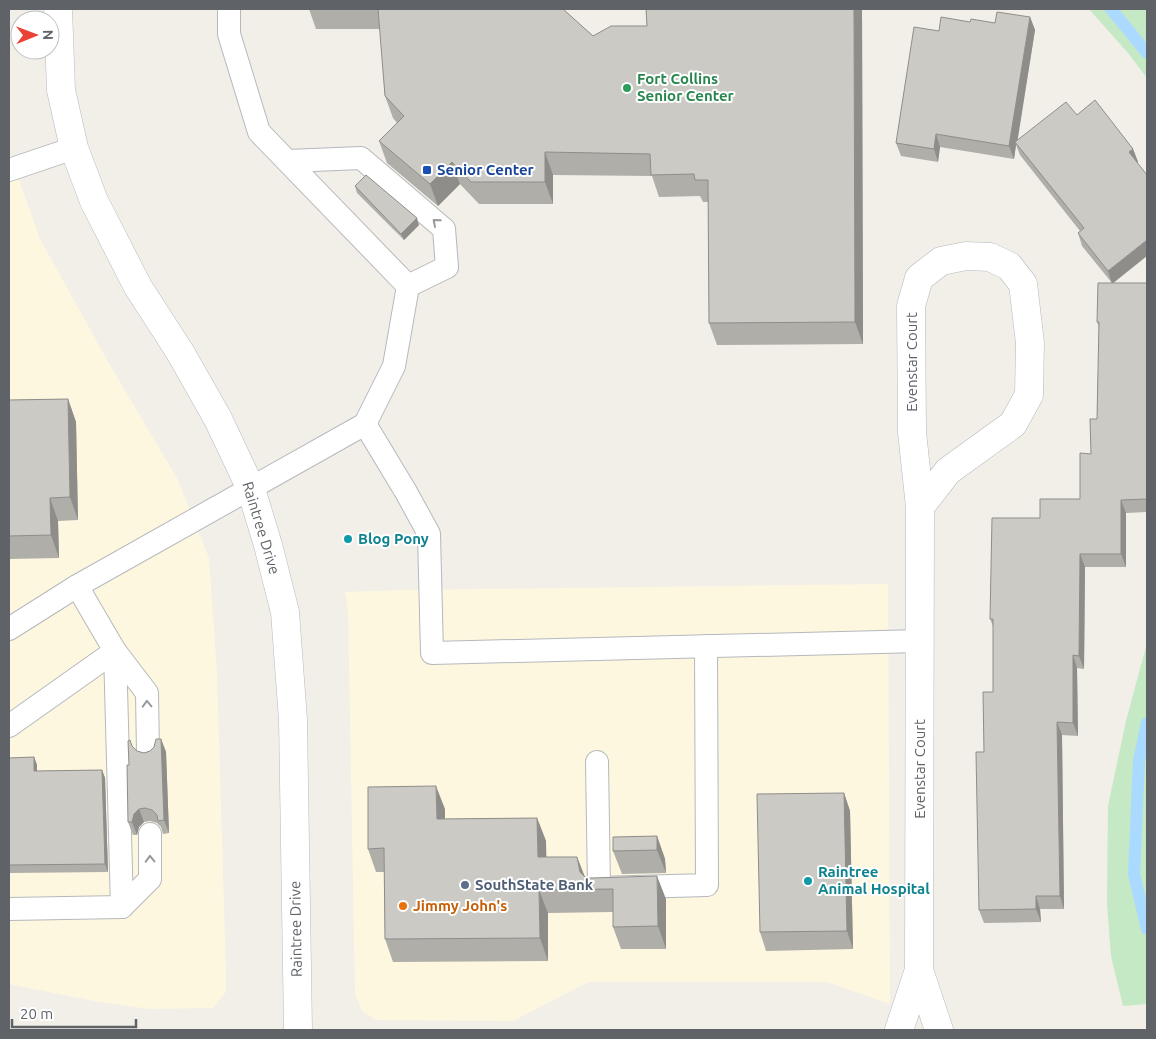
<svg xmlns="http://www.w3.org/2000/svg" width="1156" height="1039" font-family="Ubuntu,sans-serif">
  <rect width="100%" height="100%" fill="#f1efe8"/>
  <g fill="#fef7e0">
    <path d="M 9,152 L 40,239 L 111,367 L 177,478 L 209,558 L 217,673 L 226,974 L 226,992 L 213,1008 L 149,1009 L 94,1001 L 9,984 Z"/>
    <path d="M 888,584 L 890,1004 L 827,982 L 588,982 L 513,1021 L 376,1020 L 362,1011 L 355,994 L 348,609 L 345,592 L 402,590 Z"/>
  </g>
  <g fill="#c5e8c5">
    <path d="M 1089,9 L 1147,9 L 1147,78 L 1128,53 Z"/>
    <path d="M 1147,643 L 1147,1004 L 1123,1006 L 1111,956 L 1107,904 L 1108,806 L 1126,721 Z"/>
  </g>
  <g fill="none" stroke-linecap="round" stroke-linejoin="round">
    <g stroke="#aadaff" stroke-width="12">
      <path d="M 1111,9 L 1147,53"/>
      <path d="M 1147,723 L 1139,760 L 1134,874 L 1147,929"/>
    </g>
    <defs>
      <g id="lane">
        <path d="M 229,9 L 229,34 L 259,132 L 408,286"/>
        <path d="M 288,161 L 361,158 L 444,229 L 447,267 L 408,286"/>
        <path d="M 9,170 L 74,148"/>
        <path d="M 365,424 L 406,492 L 429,534 L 432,653 L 921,641"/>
        <path d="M 9,629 L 77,586 L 365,424 L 394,366 L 408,286"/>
        <path d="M 9,726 L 115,651 L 147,693 L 148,753"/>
        <path d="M 597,762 L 599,888 L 707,885 L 706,646"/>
        <path d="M 122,907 L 150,879 L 150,834"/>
        <path d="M 9,909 L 122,907 L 115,651 L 77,586"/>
      </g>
      <g id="street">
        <path d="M 919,970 L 939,1030"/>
        <path d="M 899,1030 L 919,970 L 920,507 L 948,471 L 1013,424 L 1029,395 L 1030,343 L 1023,284 L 1009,266 L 990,257 L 966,256 L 941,261 L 919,278 L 911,306 L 912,432 L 920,507"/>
      </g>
      <path id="secondary" d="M 58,9 L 61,90 L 74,148 L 94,201 L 138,287 L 180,352 L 218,419 L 251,489 L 268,545 L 285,612 L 293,720 L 298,1030"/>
    </defs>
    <use href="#lane" stroke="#b5b8bc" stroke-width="24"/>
    <use href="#street" stroke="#b5b8bc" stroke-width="29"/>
    <use href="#secondary" stroke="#b6babf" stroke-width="29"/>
    <use href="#lane" stroke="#fff" stroke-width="22"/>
    <use href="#street" stroke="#fff" stroke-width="28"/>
    <use href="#secondary" stroke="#fff" stroke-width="28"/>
  </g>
  <g fill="#afaea9">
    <path d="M 309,9 L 563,9 L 593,36 L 647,26 L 646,9 L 862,9 L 863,344 L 717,345 L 709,323 L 708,202 L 703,202 L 700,196 L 659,197 L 652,176 L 553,175 L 553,204 L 479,204 L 460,184 L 438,206 L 387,163 L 379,141 L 397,123 L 393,118 L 385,96 L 380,29 L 316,29 Z"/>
    <path d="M 1030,17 L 1035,30 L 1017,140 L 1077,115 L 1133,149 L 1138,162 L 1113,283 L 1147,283 L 1147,512 L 1126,513 L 1126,567 L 1085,567 L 1084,669 L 1077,668 L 1078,736 L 1062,735 L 1064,909 L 1040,909 L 1041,922 L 984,923 L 979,910 L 984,752 L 993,692 L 993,626 L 990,619 L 1040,518 L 1080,499 L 1091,454 L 1097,419 L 1099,327 L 1097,322 L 1112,283 L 1082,246 L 1078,233 L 1080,231 L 1020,155 L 1016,145 L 1014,159 L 940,147 L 938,162 L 901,156 L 896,143 L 939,31 L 970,22 L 995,23 Z"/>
    <path d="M 355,186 L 419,225 L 404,240 L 357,193 Z"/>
    <path d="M 68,399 L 76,422 L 78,520 L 58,521 L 59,558 L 9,559 L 9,400 Z"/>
    <path d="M 161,739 L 166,752 L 169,833 L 163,834 L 161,827 L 157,823 L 150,821 L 144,822 L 139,827 L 137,835 L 133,835 L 128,822 L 129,765 L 133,747 L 137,751 L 144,753 L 150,751 Z"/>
    <path d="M 34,757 L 37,765 L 37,771 L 102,770 L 105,778 L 108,872 L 9,873 L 9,758 Z"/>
    <path d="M 844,793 L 850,811 L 853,949 L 766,951 L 760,932 Z"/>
    <path d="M 445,809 L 445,819 L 537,818 L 546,841 L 546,857 L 577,857 L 585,877 L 666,899 L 666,949 L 621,949 L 613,927 L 613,912 L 548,913 L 548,961 L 393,962 L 385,939 L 384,872 L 376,872 L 368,849 Z"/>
    <path d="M 657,836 L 665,859 L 666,873 L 622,874 L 613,851 Z"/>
  </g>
  <g fill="#8f8d8a">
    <path d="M 854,9 L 862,9 L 863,344 L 855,322 Z"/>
    <path d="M 1030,17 L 1035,30 L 1017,144 L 1015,142 L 1016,145 L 1014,159 L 1009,146 Z"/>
    <path d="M 936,134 L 940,147 L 938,162 L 934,149 Z"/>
    <path d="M 1133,149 L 1138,162 L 1134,165 L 1129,152 Z"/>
    <path d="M 545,152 L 553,175 L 553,204 L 545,182 Z"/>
    <path d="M 452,162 L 460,184 L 438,206 L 430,184 Z"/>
    <path d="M 417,218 L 419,225 L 404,240 L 401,234 Z"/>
    <path d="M 1147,240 L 1147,256 L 1112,284 L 1108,271 Z"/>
    <path d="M 68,399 L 76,422 L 78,520 L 70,497 Z"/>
    <path d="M 50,498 L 58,521 L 59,558 L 51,535 Z"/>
    <path d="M 1121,500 L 1126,513 L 1126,567 L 1121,554 Z"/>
    <path d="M 1080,554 L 1085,567 L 1084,669 L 1079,656 Z"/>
    <path d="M 1073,655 L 1077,668 L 1078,736 L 1073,723 Z"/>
    <path d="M 1057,722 L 1062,735 L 1064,909 L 1060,896 Z"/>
    <path d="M 161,739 L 166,752 L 169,833 L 164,820 Z"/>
    <path d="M 34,757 L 37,765 L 37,779 L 34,771 Z"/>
    <path d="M 102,770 L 105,778 L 108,872 L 105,864 Z"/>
    <path d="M 436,786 L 445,809 L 445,842 L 437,819 Z"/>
    <path d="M 844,793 L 850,811 L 853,949 L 847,931 Z"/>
    <path d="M 139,809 L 144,822 L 139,827 L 137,835 L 132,822 L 134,814 Z"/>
    <path d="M 537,818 L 546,841 L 547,880 L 538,857 Z"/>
    <path d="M 657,836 L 665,859 L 666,873 L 657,850 Z"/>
    <path d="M 577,857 L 586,880 L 580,872 Z"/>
    <path d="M 657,876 L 666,899 L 666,949 L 658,926 Z"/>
    <path d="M 539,890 L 548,913 L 548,961 L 540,938 Z"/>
    <path d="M 1036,896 L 1040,909 L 1041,922 L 1036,909 Z"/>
  </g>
  <g fill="#cccac5" stroke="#8f8d8a">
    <path d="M 378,9 L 563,9 L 593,36 L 611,26 L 647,26 L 646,9 L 854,9 L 855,322 L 709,323 L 708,180 L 695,180 L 694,174 L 651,175 L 650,154 L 545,152 L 545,182 L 471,182 L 452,162 L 430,184 L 379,141 L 404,116 L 385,96 Z"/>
    <path d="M 997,12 L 1030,17 L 1009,146 L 936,134 L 934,149 L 896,143 L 914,27 L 939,31 L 941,17 L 970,22 L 971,19 L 995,23 Z"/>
    <path d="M 1095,100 L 1133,149 L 1129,152 L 1147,175 L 1147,240 L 1108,271 L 1078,233 L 1084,228 L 1015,142 L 1066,102 L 1077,115 Z"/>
    <path d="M 366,175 L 417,218 L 401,234 L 355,186 Z"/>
    <path d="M 1098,283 L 1147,283 L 1147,499 L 1121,500 L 1121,554 L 1080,554 L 1079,656 L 1073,655 L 1073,723 L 1057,722 L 1060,896 L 1036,896 L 1036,909 L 979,910 L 976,752 L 984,752 L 983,692 L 993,692 L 993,619 L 990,619 L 992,518 L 1040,518 L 1040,499 L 1080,499 L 1080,453 L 1091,454 L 1090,419 L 1097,419 L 1099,322 L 1097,322 Z"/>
    <path d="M 68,399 L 70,497 L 50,498 L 51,535 L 9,536 L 9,400 Z"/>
    <path d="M 156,739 L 161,739 L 164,820 L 158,821 L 157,815 L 152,810 L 145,808 L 139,809 L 134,814 L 132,822 L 128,822 L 127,765 L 129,765 L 128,741 L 130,740 L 132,746 L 137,751 L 144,753 L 150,751 L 154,747 Z"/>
    <path d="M 34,757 L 34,771 L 102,770 L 105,864 L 9,865 L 9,758 Z"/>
    <path d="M 436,786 L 437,819 L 537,818 L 538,857 L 577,857 L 580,872 L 585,877 L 591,878 L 657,876 L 658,926 L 613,927 L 613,889 L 539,890 L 540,938 L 385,939 L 384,848 L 368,849 L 368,787 Z"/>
    <path d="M 844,793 L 847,931 L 760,932 L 757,794 Z"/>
    <path d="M 657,836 L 657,850 L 613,851 L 613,837 Z"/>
  </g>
  <defs><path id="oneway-chevron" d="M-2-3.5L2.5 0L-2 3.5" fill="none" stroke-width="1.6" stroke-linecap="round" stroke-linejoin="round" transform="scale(1.25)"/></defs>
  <g stroke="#979a9d">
    <use href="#oneway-chevron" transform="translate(436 222) rotate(-139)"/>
    <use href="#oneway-chevron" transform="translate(147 704) rotate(-92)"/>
    <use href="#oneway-chevron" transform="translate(150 859) rotate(-91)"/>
  </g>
  <circle fill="#2e9e5b" stroke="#fff" stroke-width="2" cx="627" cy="88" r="5"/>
  <rect fill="#1a4fb4" stroke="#fff" stroke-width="2" x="422" y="165" width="10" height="10" rx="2.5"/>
  <g fill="#0f9aa8" stroke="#fff" stroke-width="2">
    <circle cx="348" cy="539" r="5"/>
    <circle cx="808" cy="881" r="5"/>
  </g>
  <circle fill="#5c6f8a" stroke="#fff" stroke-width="2" cx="465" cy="885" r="5"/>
  <circle fill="#e8710a" stroke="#fff" stroke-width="2" cx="403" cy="906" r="5"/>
  <g text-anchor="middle" stroke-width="4" stroke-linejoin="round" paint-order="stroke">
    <g font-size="15" font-weight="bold" fill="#27864d" stroke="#fff" text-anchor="start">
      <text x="637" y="84">Fort Collins<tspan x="637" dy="17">Senior Center</tspan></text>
    </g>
    <g font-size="15" font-weight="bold" fill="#164399" stroke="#fff" text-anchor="start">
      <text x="437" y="175">Senior Center</text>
    </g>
    <g font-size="15" fill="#5f6368" stroke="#fff">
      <text transform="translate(912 362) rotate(-90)" y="5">Evenstar Court</text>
      <text transform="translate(261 528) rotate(73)" y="5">Raintree Drive</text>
      <text transform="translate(920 769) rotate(-90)" y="5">Evenstar Court</text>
      <text transform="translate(296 929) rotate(-91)" y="5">Raintree Drive</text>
    </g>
    <g font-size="15" font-weight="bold" fill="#0d838f" stroke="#fff" text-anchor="start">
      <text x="358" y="544">Blog Pony</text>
      <text x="818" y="877">Raintree<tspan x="818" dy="17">Animal Hospital</tspan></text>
    </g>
    <g font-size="15" font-weight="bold" fill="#4e5e75" stroke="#fff" text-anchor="start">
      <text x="475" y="890">SouthState Bank</text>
    </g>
    <g font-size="15" font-weight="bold" fill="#c56008" stroke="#fff" text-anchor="start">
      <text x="413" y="911">Jimmy John's</text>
    </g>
  </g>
  <rect width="1156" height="1039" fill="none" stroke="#5f6368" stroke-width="20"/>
  <g transform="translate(35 35) rotate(89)"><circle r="24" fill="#ffffff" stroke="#bfc1c3"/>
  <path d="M0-4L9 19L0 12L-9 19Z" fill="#ea4335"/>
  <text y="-8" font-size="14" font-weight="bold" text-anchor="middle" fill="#5f6368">N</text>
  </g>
  <path d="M12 1019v8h124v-8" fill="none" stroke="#5f6368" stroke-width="2.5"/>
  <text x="20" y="1019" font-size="15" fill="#5f6368" stroke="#ffffff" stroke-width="4" paint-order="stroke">20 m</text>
</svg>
